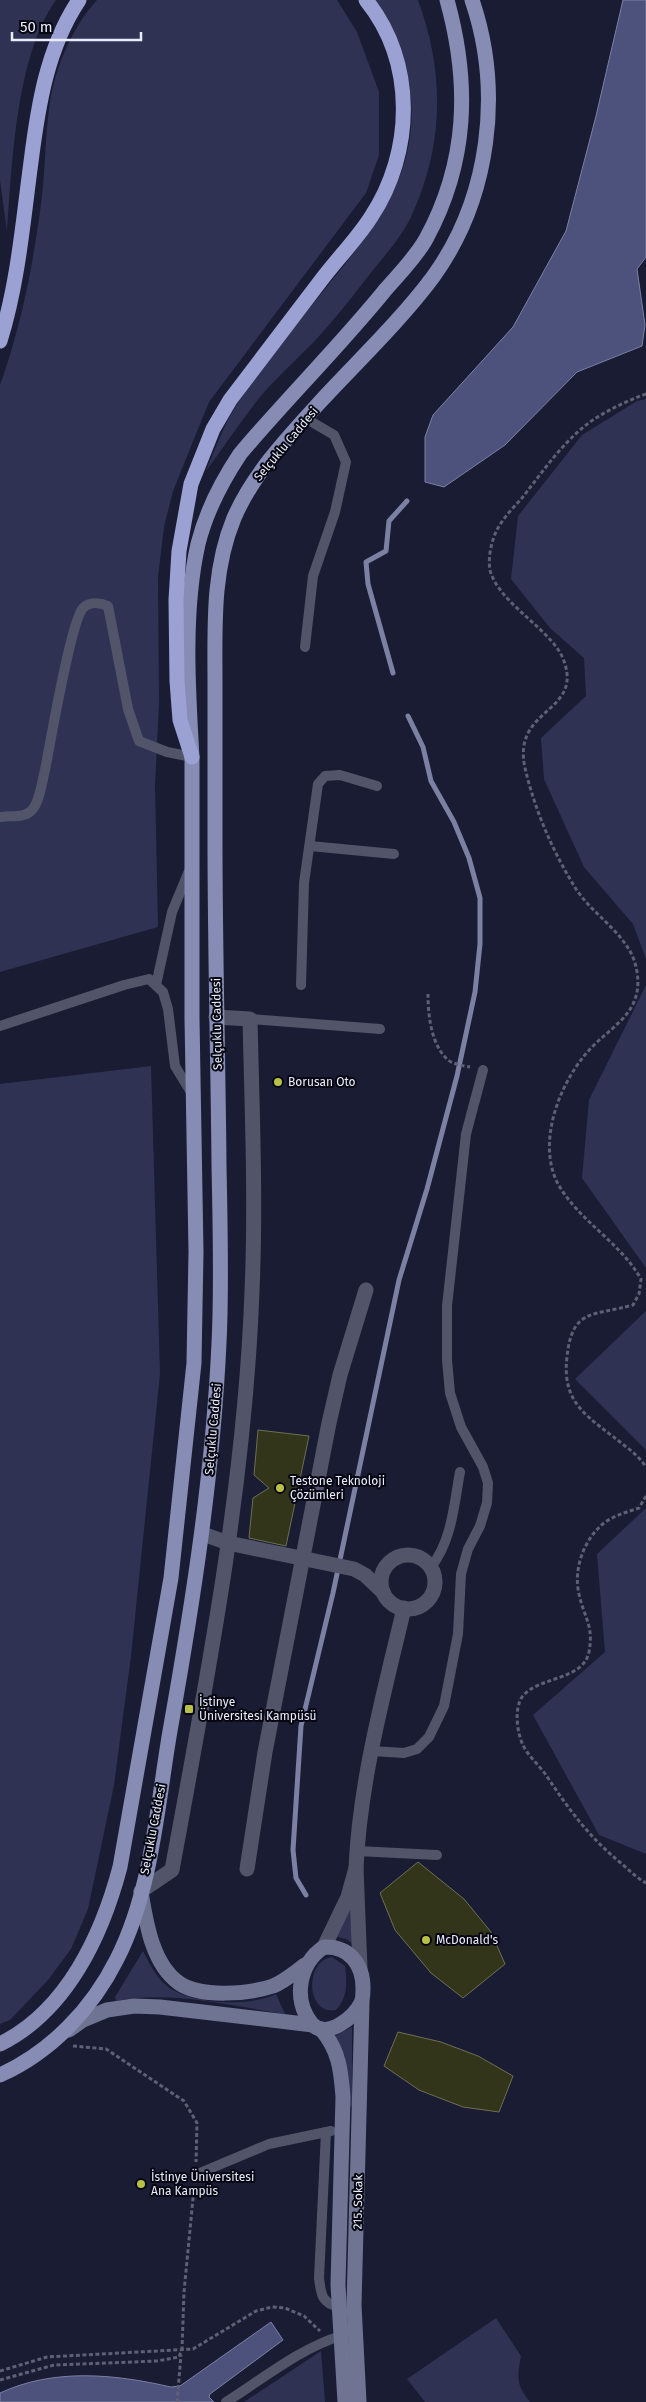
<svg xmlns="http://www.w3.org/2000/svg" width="646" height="2402" font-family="'Fira Sans',sans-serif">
  <rect width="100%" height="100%" fill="#191c32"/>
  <g fill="#2f3253">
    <path d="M 0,0 L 56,0 C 16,55 12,165 7,232 L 0,180 Z"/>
    <path d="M 97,0 L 337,0 L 357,32 L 379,92 L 379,155 L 366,193 L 209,402 L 173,491 L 164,527 L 158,577 L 159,702 L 155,786 L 158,927 L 0,972 L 0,385 C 22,324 34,260 42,196 C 46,162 45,125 52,91 C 59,59 75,24 97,0 Z"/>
    <path d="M 375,0 L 418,0 C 445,73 444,146 411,217 C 402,236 386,254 373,270 C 358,289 344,308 328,326 C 307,351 281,372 260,397 C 241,421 224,447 206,471 C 216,447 225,421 240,400 C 262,369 285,338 309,309 C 368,234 429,175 407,71 C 401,44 392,22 375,0 Z"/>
    <path d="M 646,399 L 646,959 L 633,924 L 584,867 L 544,779 L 541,738 L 586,696 L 584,658 L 550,628 L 511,579 L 518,516 L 582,435 L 637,401 Z"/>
    <path d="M 646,985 L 646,1268 L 582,1178 L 589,1100 Z"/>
    <path d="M 151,1066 L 160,1374 L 131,1656 L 114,1785 L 88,1909 L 71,1949 L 48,1980 L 10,2020 L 0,2024 L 0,1084 Z"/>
    <path d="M 646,1311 L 646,1450 L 575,1379 Z"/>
    <path d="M 646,1508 L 646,1854 L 599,1835 L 533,1715 L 605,1652 L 597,1554 Z"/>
    <path d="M 352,1907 L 353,1944 L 346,1939 L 332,1936 Z"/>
    <path d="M 143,1951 C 149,1963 156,1977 167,1986 C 191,2005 250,2007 276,1994 L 285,2014 C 230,2006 172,1990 116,2001 L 115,1997 Z"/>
    <path d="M 332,1957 L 345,1966 C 347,1983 348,1997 336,2010 C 306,2016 304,1961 332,1957 Z"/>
    <path d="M 352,2027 L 352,2106 L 349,2107 L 345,2057 L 335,2036 Z"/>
    <path d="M 496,2318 L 521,2356 C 517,2378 516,2384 530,2402 L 425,2402 L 407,2379 Z"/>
    <path d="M 321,2351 L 325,2402 L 244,2402 Z"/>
  </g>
  <g fill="#4d527d" stroke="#7c80a3">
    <path d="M 623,0 L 646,0 L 646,257 L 637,269 L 645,325 L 642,346 L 577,372 L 505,445 L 444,487 L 425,482 L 425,437 L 433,415 L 513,327 L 566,231 L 596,116 Z"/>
    <path d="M 271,2322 L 283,2340 L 210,2394 L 209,2397 L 214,2402 L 0,2402 L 0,2393 C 54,2368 114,2374 171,2387 L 180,2386 Z"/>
  </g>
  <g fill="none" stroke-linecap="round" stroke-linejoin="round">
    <g stroke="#7c80a3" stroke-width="5">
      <path d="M 393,673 L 368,584 L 366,562 L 386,551 L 389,521 L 407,501"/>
      <path d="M 306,1895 L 296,1878 L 293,1850 L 301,1726 L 333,1593 L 399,1280 L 427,1189 L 457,1076 L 475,992 L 480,944 L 480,898 L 469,858 L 454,822 L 431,781 L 423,747 L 408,716"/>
    </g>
  </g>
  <g fill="#33351b" stroke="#6d7053">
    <path d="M 258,1430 L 309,1436 L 286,1546 L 249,1538 L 253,1498 L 269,1488 L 254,1475 Z"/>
    <path d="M 418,1862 L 464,1899 L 491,1932 L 505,1964 L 463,1998 L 431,1973 L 395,1930 L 380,1893 Z"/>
    <path d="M 398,2032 L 441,2042 L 478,2056 L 513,2076 L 499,2112 L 463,2107 L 419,2090 L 384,2066 Z"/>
  </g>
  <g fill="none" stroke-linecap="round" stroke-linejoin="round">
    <g stroke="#5e6175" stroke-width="3" stroke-dasharray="4 2.5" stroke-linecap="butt">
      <path d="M 646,394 C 629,400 612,408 596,418 C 566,437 544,470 522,498 C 514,507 504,517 498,528 C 491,540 486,564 492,576 C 506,609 556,632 565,664 C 580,714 512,708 525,768 C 535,811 553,852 576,889 C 595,918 632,936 637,972 C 644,1016 607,1027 584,1056 C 558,1088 537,1144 558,1184 C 579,1221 620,1242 641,1279 L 639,1294 L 633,1305 C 593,1316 572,1308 567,1357 C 561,1406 591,1418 625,1446 C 633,1452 641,1459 646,1467"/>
      <path d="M 428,994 C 428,1015 431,1045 448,1060 C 453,1064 464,1066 470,1067"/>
      <path d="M 646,1496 L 639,1508 C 627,1512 615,1515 604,1523 C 584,1539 573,1569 579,1594 C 584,1618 594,1625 589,1652 C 583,1681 538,1676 522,1697 C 514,1709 517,1733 523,1745 C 528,1756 539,1765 546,1775 C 570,1811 588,1836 622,1864 C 630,1871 637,1878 646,1883"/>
      <path d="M 73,2046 L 106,2049 L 184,2101 L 197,2123 L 196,2162"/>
      <path d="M 0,2371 L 47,2357 L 193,2349 L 256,2311 L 272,2307 L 285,2308 L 304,2316 L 320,2331"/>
      <path d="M 0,2380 L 54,2365 L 157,2361 L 179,2357 L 182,2349 L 184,2292 L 194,2188"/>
      <path d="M 177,2402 L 181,2355"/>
    </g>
    <g stroke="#525569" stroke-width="10">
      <path d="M 305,647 L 313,576 L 335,512 L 346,462 L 334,435 L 305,418"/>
      <path d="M 0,817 C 11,815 24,819 32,810 C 40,801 42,781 45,770 C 50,744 71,621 83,608 C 90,601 101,603 108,606 L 128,709 L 139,741 L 167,752 L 192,757"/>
      <path d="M 310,846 L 394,854"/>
      <path d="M 156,985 L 172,912 L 189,871"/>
      <path d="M 301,985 L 304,883 L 318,784 L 325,776 L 340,775 L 377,786"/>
      <path d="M 250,1019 L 380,1029"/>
      <path d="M 0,1026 L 124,985 L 149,979 L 163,992 L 168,1009 L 175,1066 L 192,1094"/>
      <path d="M 431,1567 C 452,1541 454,1504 460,1472"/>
      <path d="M 371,1751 L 404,1753 L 417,1749 L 429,1737 L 444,1706 L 458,1634 L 461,1574 L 468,1549 L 480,1526 L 487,1503 L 488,1483 L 483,1467 L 461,1427 L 450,1393 L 447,1360 L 447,1306 L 466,1134 L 483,1070"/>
      <path d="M 357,1851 L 437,1855"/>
      <path d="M 326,2132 L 319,2278 C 321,2295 322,2304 340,2307"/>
      <path d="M 195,2175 L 269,2144 L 331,2131"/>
      <path d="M 226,2402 C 261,2380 302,2347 341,2336"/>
    </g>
    <g stroke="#525569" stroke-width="15">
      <path d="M 203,1534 L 228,1543 L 354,1569 L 365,1575 L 383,1592"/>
      <circle cx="408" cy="1582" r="27"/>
      <path d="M 356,1868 C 360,1779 384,1694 404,1608"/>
      <path d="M 247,1869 L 265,1752 L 329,1423 L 340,1375 L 366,1290"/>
      <path d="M 141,1891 L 172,1870 C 207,1679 245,1486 252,1291 C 256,1201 252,1110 250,1019 L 216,1017"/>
      <path d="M 324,1947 L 348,1897 L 356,1868 L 360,1968"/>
    </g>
    <g stroke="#707493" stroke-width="15">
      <path d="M 141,1892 C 146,1922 152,1964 179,1983 C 200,1998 249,1994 273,1986 C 285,1981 295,1972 305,1965"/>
      <path d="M 324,1947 C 349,1946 363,1964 363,1988 C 363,1992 363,1999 361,2003 C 355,2017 326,2040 312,2024 C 292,2000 299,1963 324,1947 Z"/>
      <path d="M 321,2029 C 339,2050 341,2070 343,2097 L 338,2285 L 345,2402"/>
      <path d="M 69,2030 L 83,2020 L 107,2010 L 134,2006 L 160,2007 L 313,2025"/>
      <path d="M 359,2402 L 354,2305 L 362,2002"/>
    </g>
    <g stroke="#868cb4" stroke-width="15">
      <path d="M 0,2044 C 67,2011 102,1935 120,1867 L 171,1578 L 194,1363 L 196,1252 L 192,1018 L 192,757 C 188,689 183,611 198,544 C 206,512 222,481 240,454 C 287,398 340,346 386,289 C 400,273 416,257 426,239 C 468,162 470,83 447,0"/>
      <path d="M 0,2075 C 51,2052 92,2009 117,1959 C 152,1890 157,1807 170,1731 C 193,1602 213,1474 219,1343 C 222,1284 220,1224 219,1164 C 218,1056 215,948 215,840 C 215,788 215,735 215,683 C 215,627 212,571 234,518 C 253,474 288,437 320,402 C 357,362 401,320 433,277 C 490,198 503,91 472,0"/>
    </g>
    <g stroke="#9ba2d3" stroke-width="15">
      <path d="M 0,341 C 18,284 23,221 31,162 C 38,106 47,48 79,0"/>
      <path d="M 192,757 L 180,720 L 177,681 L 176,600 L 179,551 L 191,484 L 213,429 L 230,400 C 260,360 291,320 322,279 C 338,258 357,239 371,217 C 414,152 416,62 366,0"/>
    </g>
  </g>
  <g fill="#b8c147" stroke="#060711" stroke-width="2">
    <circle cx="278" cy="1082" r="5"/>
    <circle cx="280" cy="1488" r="5"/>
    <rect x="184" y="1704" width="10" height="10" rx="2.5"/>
    <circle cx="426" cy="1940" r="5"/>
    <circle cx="141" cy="2184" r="5"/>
  </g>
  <g text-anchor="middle" stroke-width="4" stroke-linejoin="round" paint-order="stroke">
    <g font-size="12" fill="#e9ecfc" stroke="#060711">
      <text transform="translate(286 444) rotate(-50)" y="4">Selçuklu Caddesi</text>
      <text transform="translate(217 1024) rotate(-91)" y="4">Selçuklu Caddesi</text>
      <text transform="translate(213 1429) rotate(-85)" y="4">Selçuklu Caddesi</text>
      <text transform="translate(153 1829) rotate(-79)" y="4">Selçuklu Caddesi</text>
      <text transform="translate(358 2202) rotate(-89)" y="4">215. Sokak</text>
    </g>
    <g font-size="12" fill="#e9ecfc" stroke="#060711" text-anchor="start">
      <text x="288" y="1086">Borusan Oto</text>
      <text x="290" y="1485">Testone Teknoloji<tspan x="290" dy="14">Çözümleri</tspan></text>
      <text x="199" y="1706">İstinye<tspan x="199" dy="14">Üniversitesi Kampüsü</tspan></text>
      <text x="436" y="1944">McDonald's</text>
      <text x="151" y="2181">İstinye Üniversitesi<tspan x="151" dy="14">Ana Kampüs</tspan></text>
    </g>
  </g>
  <path d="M12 32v8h129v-8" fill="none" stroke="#e9ecfc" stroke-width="2.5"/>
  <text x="20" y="32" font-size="15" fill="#e9ecfc" stroke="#060711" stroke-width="4" paint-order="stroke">50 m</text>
</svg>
